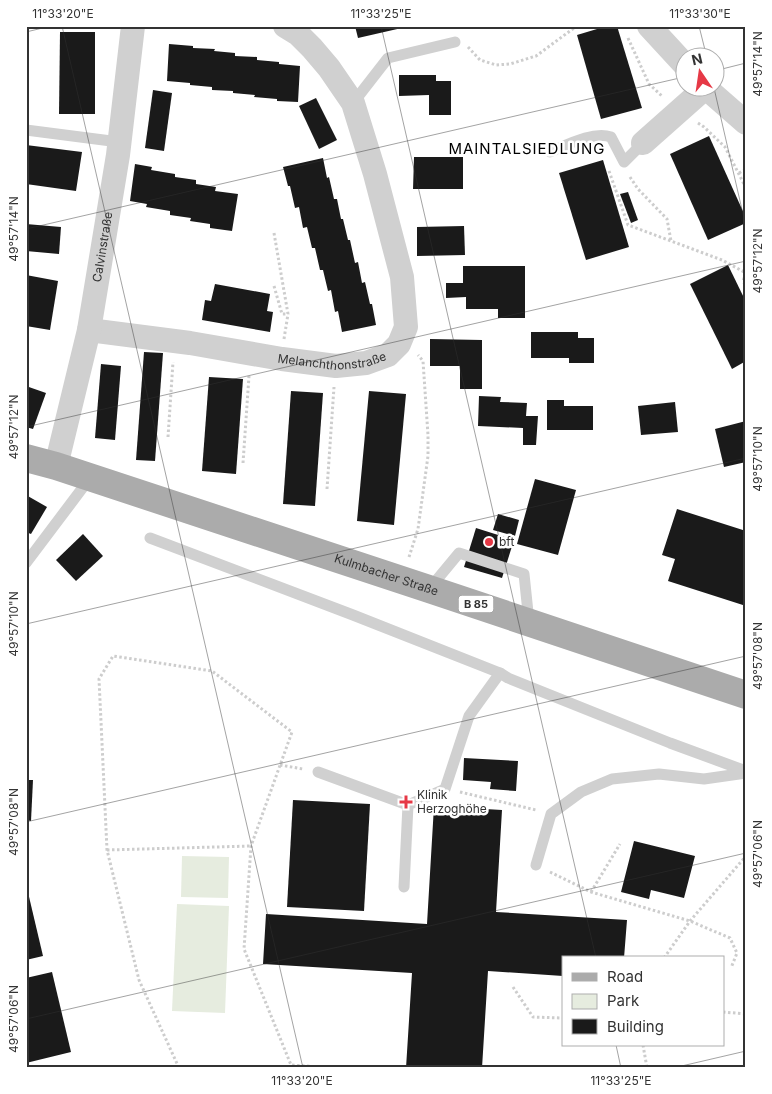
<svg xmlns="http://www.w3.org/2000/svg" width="772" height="1094" font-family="Inter,sans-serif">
  <rect width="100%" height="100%" fill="#fff"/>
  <g fill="#e6ecdf">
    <path d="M 182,856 L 229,857 L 228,898 L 181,897 Z"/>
    <path d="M 177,904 L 229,906 L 225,1013 L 172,1011 Z"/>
  </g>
  <g fill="#1a1a1a">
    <path d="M 355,26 L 406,26 L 406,27 L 358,38 Z"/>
    <path d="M 607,26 L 617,26 L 642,108 L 601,119 L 577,35 Z"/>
    <path d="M 60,32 L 95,32 L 95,114 L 59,114 Z"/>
    <path d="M 169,44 L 193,46 L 193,48 L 215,49 L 214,51 L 235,53 L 235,56 L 257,57 L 257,60 L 279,62 L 279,64 L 300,66 L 298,102 L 277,101 L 277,99 L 254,97 L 255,95 L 233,93 L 233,91 L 212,90 L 212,87 L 190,85 L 190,83 L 167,81 Z"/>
    <path d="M 399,75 L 436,75 L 436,81 L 451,81 L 451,115 L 429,115 L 429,95 L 399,96 Z"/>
    <path d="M 153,90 L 172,93 L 164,151 L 145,148 Z"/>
    <path d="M 316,98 L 337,140 L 319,149 L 299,106 Z"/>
    <path d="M 709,136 L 746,218 L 746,223 L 708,240 L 670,154 Z"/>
    <path d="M 26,145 L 82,152 L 76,191 L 26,184 Z"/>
    <path d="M 414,157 L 463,157 L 463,189 L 413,189 Z"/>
    <path d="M 323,158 L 327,178 L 329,177 L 334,199 L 337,199 L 341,219 L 343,219 L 348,240 L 350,240 L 355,263 L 358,262 L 362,283 L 365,282 L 370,304 L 372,304 L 376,325 L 342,332 L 338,311 L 335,312 L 331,290 L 328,291 L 323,270 L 320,270 L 315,248 L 312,248 L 307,227 L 303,228 L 299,207 L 295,208 L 290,186 L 288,186 L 283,167 Z"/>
    <path d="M 603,160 L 629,247 L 586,260 L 559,173 Z"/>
    <path d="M 135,164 L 152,167 L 151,170 L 175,174 L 175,177 L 196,180 L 196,184 L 216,187 L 215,191 L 238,194 L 232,231 L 210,228 L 210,224 L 190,221 L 191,218 L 170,215 L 170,211 L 146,207 L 147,204 L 130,201 Z"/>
    <path d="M 628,192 L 638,220 L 631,223 L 620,194 Z"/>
    <path d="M 26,224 L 61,227 L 59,254 L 26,251 Z"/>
    <path d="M 464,226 L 465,255 L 417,256 L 417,227 Z"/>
    <path d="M 728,265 L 746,302 L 746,361 L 732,369 L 690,284 Z"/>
    <path d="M 463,266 L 525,266 L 525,318 L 498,318 L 498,309 L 466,309 L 466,297 L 446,298 L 446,283 L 463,283 Z"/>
    <path d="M 26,275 L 58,281 L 50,330 L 26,326 Z"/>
    <path d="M 215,284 L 270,294 L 267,311 L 273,312 L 270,332 L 202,320 L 205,300 L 211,301 Z"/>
    <path d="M 531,332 L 578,332 L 578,338 L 594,338 L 594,363 L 569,363 L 569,358 L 531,358 Z"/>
    <path d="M 430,339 L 482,340 L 482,389 L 460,389 L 460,366 L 430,366 Z"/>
    <path d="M 144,352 L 163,353 L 155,461 L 136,460 Z"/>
    <path d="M 101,364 L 121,366 L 115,440 L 95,438 Z"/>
    <path d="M 209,377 L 243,379 L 236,474 L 202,471 Z"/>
    <path d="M 26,386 L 46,393 L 33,429 L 26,427 Z"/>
    <path d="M 291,391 L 323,393 L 315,506 L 283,504 Z"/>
    <path d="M 369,391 L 406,394 L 394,525 L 357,521 Z"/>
    <path d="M 479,396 L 501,397 L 500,402 L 527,403 L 526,416 L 538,416 L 536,445 L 523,445 L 523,428 L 478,426 Z"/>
    <path d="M 547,400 L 564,400 L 564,406 L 593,406 L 593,430 L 547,430 Z"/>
    <path d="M 675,402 L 678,432 L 641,435 L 638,406 Z"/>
    <path d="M 746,421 L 746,462 L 724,467 L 715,429 Z"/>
    <path d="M 535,479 L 576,490 L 558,555 L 517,544 Z"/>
    <path d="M 26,495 L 47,507 L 31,534 L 26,532 Z"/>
    <path d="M 677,509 L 746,531 L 746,606 L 668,581 L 675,559 L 662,555 Z"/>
    <path d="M 498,514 L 519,520 L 515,536 L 493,530 Z"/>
    <path d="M 476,528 L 514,540 L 502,578 L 464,567 Z"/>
    <path d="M 83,534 L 103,556 L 76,581 L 56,560 Z"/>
    <path d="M 464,758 L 518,761 L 516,791 L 490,789 L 491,782 L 463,780 Z"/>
    <path d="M 26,780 L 33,780 L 31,821 L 26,820 Z"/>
    <path d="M 293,800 L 370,804 L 364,911 L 287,907 Z"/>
    <path d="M 434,806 L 502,810 L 496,912 L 627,920 L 624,958 L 563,958 L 563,976 L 488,971 L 482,1068 L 406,1068 L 412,973 L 263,964 L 266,914 L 427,924 Z"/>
    <path d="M 634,841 L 695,856 L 684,898 L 651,890 L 649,899 L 621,892 Z"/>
    <path d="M 26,884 L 43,956 L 26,960 Z"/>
    <path d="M 52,972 L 71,1052 L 26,1063 L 26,978 Z"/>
  </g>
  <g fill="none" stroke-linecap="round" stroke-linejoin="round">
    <g stroke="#cdcdcd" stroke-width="3" stroke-dasharray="2.5 2.5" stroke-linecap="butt">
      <path d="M 628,38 L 649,84 L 663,97"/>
      <path d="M 468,47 L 480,60 L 496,65 L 510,64 L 536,56 L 574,28 L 575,26"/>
      <path d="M 698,123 L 704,127 L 725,147 L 746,188"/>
      <path d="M 609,171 L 628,225 L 722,260 L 746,273 L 743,281 L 746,286"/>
      <path d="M 739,173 L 746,169"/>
      <path d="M 630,177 L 638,189 L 667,219 L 671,241"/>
      <path d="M 274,233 L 288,314 L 284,339"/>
      <path d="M 274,286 L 282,314 L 288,314"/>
      <path d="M 168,437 L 173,362"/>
      <path d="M 243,463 L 249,376"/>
      <path d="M 327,489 L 334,387"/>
      <path d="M 409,557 L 418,529 L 428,456 L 428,435 L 423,361 L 418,355"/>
      <path d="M 280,765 L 303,769"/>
      <path d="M 460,792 L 536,810"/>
      <path d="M 107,850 L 251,846"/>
      <path d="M 550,872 L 591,892 L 690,921 L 730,938 L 737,953 L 731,968"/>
      <path d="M 591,892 L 620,844"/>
      <path d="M 664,958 L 690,921 L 746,856"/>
      <path d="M 513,987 L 533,1017 L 563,1018"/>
      <path d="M 723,1012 L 746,1014"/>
      <path d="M 643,1045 L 647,1068"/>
      <path d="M 179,1068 L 139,980 L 107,850 L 99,679 L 113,656 L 212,671 L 292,732 L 251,846 L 244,949 L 291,1065 L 336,1068"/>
    </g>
    <g stroke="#d0d0d0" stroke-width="11">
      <path d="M 353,103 L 388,58 L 455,42"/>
      <path d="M 26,130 L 119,142"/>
      <path d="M 550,152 C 567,145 593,131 611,137 L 624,162 L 643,143"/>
      <path d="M 150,538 L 353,615 L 500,673 L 508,678 L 670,743 L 746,771"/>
      <path d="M 26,563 L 90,478"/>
      <path d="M 430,588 L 459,553 L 524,574 L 529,622"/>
      <path d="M 318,772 L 408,805"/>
      <path d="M 536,865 L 551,814 L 581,792 L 612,779 L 659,774 L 704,779 L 746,773"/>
      <path d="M 404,887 L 408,805 L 445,789 L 469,716 L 500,673"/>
    </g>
    <g stroke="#d0d0d0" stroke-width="24">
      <path d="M 649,26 L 684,64"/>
      <path d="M 706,88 L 746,123"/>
      <path d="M 643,143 L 705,88"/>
      <path id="s1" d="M 89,330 L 190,343 L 282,359 L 336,366 L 366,363 L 388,355 L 399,344 L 406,327 L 402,277 L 375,174 L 353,103 L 329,68 L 312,48 L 298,34 L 285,26"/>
      <path id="s2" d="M 56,466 L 89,330 L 118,155 L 133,26"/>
    </g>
    <path stroke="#ababab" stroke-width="28" id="s3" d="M 26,458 L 56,466 L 429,589 L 746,695"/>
  </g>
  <path fill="none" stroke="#333" stroke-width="1" stroke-opacity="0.45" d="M 62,26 L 303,1068M 381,26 L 596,958M 699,26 L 707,58M 26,32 L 51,26M 714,71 L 746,63M 714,88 L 746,227M 26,229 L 684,77M 26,427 L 746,261M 26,624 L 746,458M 26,822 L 746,656M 26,1019 L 746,853M 616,1045 L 621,1068M 673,1068 L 746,1051"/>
  <g fill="#e63946" stroke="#fff" stroke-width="2">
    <circle cx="489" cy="542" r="5"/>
    <path d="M403.5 794.5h5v5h5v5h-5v5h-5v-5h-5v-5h5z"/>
  </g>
  <g text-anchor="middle" stroke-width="5" stroke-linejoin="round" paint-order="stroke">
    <rect fill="#fff" stroke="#707070" stroke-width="1" x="458.5" y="595.5" width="35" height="17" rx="4"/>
    <g font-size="11" font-weight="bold" fill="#333">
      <text x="476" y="608">B 85</text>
    </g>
    <g font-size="12" fill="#333" stroke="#fff">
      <text dy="4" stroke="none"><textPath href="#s2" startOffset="224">Calvinstraße</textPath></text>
      <text dy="4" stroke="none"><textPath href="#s1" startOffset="246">Melanchthonstraße</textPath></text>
      <text dy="4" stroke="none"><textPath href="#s3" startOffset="379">Kulmbacher Straße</textPath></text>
    </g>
    <g font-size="12" fill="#333" stroke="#fff" text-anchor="start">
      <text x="499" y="546">bft</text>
      <text x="417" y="799">Klinik<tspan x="417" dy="14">Herzoghöhe</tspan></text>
    </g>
    <g font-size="15" letter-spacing="1" fill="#000" stroke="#fff">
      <text x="527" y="154">MAINTALSIEDLUNG</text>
    </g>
  </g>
  <rect width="772" height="1094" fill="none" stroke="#ffffff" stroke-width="55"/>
  <rect x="562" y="956" width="162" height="90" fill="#ffffff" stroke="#adadad"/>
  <rect x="572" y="973" width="25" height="8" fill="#ababab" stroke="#adadad"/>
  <text x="607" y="982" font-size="15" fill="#333333">Road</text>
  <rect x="572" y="994" width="25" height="15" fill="#e6ecdf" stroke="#adadad"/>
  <text x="607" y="1006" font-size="15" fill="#333333">Park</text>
  <rect x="572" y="1019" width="25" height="15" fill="#1a1a1a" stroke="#adadad"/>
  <text x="607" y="1032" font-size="15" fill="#333333">Building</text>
  <g transform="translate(700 72) rotate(347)"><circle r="24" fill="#ffffff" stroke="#adadad"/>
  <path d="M0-4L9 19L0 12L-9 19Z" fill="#e63946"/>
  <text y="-8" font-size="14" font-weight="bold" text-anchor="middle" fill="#333333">N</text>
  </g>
  <rect x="28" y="28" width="716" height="1038" fill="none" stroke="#333" stroke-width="2"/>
  <g font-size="12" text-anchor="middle" fill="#333">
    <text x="63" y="18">11°33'20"E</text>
    <text x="381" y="18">11°33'25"E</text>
    <text x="700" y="18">11°33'30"E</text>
    <text transform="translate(758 64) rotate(-90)" y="4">49°57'14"N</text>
    <text transform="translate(14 229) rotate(-90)" y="4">49°57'14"N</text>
    <text transform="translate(758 261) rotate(-90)" y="4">49°57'12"N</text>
    <text transform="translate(14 427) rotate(-90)" y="4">49°57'12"N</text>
    <text transform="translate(758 459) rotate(-90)" y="4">49°57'10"N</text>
    <text transform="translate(14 624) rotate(-90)" y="4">49°57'10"N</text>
    <text transform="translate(758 656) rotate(-90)" y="4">49°57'08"N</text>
    <text transform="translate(14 822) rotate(-90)" y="4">49°57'08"N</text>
    <text transform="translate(758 854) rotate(-90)" y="4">49°57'06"N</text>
    <text transform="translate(14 1019) rotate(-90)" y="4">49°57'06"N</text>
    <text x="302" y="1085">11°33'20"E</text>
    <text x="621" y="1085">11°33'25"E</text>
  </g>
</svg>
